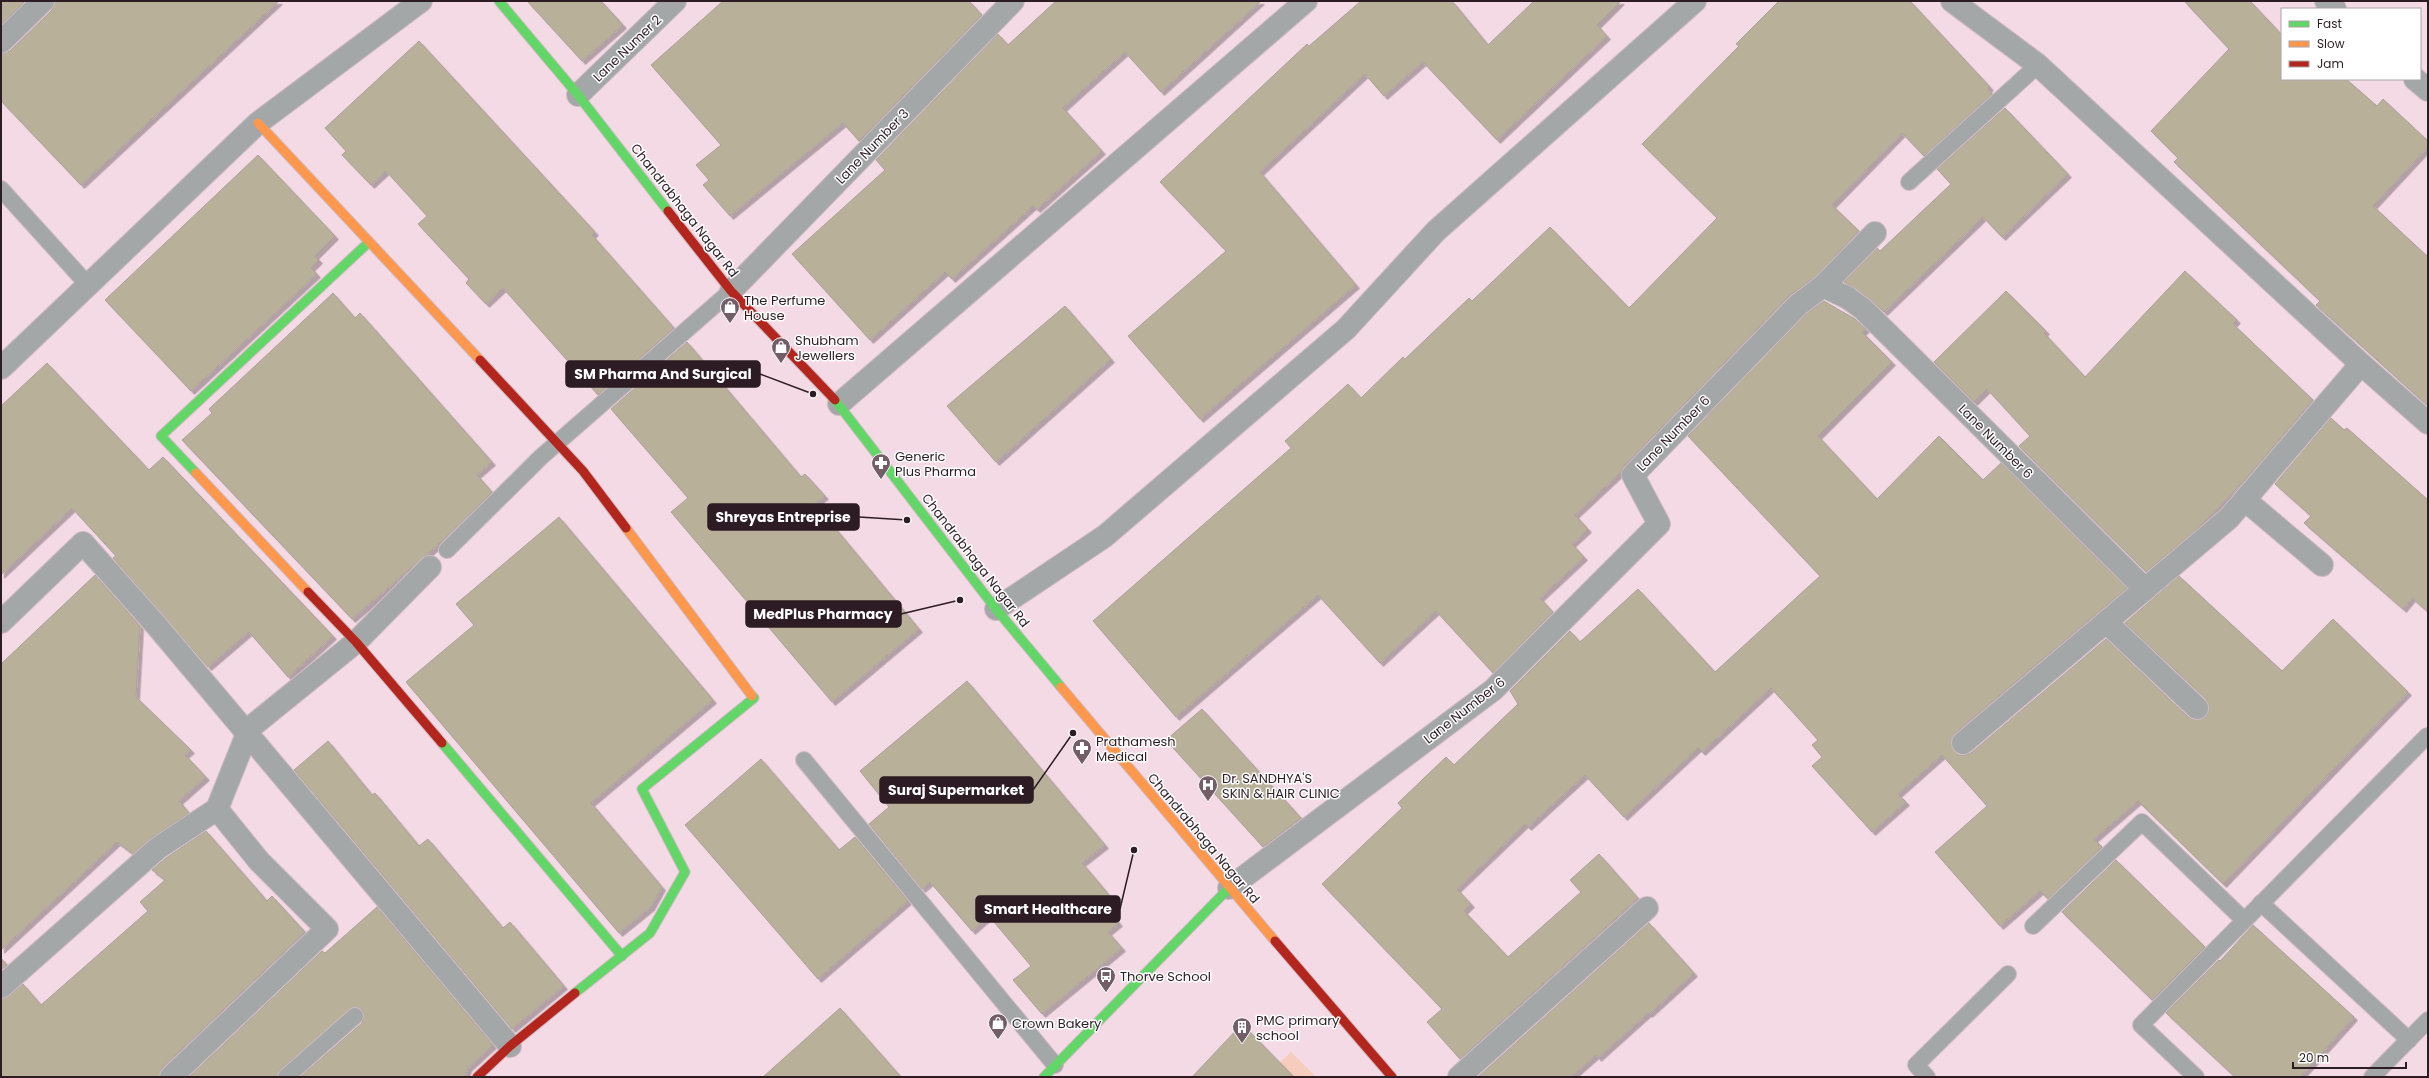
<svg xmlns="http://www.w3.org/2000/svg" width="2429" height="1078" font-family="Poppins,sans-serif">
  <defs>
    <filter id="shadow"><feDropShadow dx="3.5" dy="3.5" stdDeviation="0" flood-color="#0004"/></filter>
  </defs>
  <rect width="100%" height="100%" fill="#f4dae4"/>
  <path fill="#f6ccbc" d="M 1291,1052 L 1316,1077 L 1265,1077 Z"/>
  <g fill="#b9b099" stroke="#aba09d" filter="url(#shadow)">
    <path d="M 1,1 L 25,1 L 1,25 Z"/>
    <path d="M 55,1 L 279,1 L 81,185 L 1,101 L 1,54 L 10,51 L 52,10 Z"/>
    <path d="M 527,1 L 601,1 L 623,25 L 582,61 Z"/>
    <path d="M 723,1 L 969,1 L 982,15 L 859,141 L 843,123 L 730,216 L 703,185 L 709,180 L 696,165 L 721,145 L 651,65 Z"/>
    <path d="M 1056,1 L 1261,1 L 1161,92 L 1125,52 L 1063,108 L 1102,151 L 1037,209 L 1033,206 L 952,279 L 945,272 L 870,340 L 792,254 L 885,170 L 876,160 L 998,34 L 1008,45 Z"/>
    <path d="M 1361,1 L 1452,1 L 1488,45 L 1534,1 L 1621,1 L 1597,25 L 1607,36 L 1497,140 L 1423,62 L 1384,96 L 1365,74 L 1260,172 L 1356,285 L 1200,419 L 1128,336 L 1226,251 L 1160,182 L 1307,44 L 1309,46 Z"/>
    <path d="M 1779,1 L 1910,1 L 1990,87 L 1988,89 L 1992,94 L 1924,156 L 1902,133 L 1832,205 L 1859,231 L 1815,277 L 1789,296 L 1624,466 L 1621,472 L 1575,515 L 1588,529 L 1572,544 L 1584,557 L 1540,598 L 1553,612 L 1493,673 L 1436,611 L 1380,663 L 1318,595 L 1176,717 L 1093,621 L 1291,448 L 1285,441 L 1348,384 L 1361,398 L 1403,357 L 1405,359 L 1469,298 L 1472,301 L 1550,227 L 1629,308 L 1717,218 L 1642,144 L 1739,46 L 1736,44 Z"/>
    <path d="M 2184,1 L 2250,1 L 2282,35 L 2282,79 L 2346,79 L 2377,106 L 2383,99 L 2428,141 L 2428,147 L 2373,206 L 2428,257 L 2428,406 L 2316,305 L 2320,301 L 2174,162 L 2178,158 L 2151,131 L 2229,49 Z"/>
    <path d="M 419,41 L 595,232 L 592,235 L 674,328 L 598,395 L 503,288 L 486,304 L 466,283 L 469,279 L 418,224 L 427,216 L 386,171 L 371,185 L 342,155 L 346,151 L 325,128 Z"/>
    <path d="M 2005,108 L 2068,174 L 2002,237 L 1983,217 L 1884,312 L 1870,299 L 1844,282 L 1877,248 L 1880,251 L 1951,184 L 1937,169 Z"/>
    <path d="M 258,155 L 335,236 L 315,256 L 319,260 L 311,268 L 317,274 L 191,391 L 105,300 Z"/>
    <path d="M 2185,271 L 2237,320 L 2233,324 L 2313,400 L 2245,480 L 2196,530 L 2146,572 L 2019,446 L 2030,436 L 1987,389 L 1974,402 L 1934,362 L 2006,291 L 2046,331 L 2044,333 L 2085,377 Z"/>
    <path d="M 333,293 L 355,318 L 360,313 L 492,462 L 477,475 L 492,492 L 440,543 L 352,619 L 182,440 L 212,413 L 209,409 Z"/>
    <path d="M 1824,301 L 1855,319 L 1866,329 L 1862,332 L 1892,362 L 1818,436 L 1877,499 L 1939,436 L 1983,480 L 2001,463 L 2127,588 L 1955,733 L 1951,745 L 1958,755 L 1965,755 L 1971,753 L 2106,639 L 2188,717 L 2194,720 L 2206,717 L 2209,710 L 2206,699 L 2125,623 L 2179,576 L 2282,671 L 2333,619 L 2408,692 L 2223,884 L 2138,801 L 2094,839 L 2102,847 L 2048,899 L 2040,891 L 2000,926 L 1935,852 L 1987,806 L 1942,755 L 1898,794 L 1906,802 L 1872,832 L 1812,766 L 1822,757 L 1812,745 L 1818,740 L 1771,688 L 1702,752 L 1698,748 L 1624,817 L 1585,775 L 1528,827 L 1525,824 L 1457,889 L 1471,904 L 1464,911 L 1508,957 L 1581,892 L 1570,880 L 1599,854 L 1638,898 L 1460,1059 L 1427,1022 L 1442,1009 L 1322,884 L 1402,808 L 1398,803 L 1446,757 L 1454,765 L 1518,704 L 1510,691 L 1570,631 L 1580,642 L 1638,589 L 1715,672 L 1820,576 L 1688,436 L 1806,314 Z"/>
    <path d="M 1065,306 L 1111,359 L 996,462 L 947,406 Z"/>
    <path d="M 687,342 L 801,477 L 805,474 L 825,496 L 815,504 L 919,629 L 832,702 L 671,512 L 688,498 L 611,409 Z"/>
    <path d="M 47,363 L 149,470 L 163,457 L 333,636 L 288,677 L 249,632 L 208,667 L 113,558 L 116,556 L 72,508 L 1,575 L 1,406 Z"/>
    <path d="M 2331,418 L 2344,430 L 2347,428 L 2428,500 L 2428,612 L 2412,598 L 2403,609 L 2304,523 L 2311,516 L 2275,484 Z"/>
    <path d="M 559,517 L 713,700 L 591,803 L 662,887 L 651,907 L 619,933 L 406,682 L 474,625 L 456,604 Z"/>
    <path d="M 95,575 L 140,626 L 136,697 L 191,750 L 185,755 L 206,777 L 179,801 L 189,813 L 151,838 L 133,854 L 117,842 L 1,950 L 1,664 Z"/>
    <path d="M 967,681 L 1105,845 L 1082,863 L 1115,902 L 1107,908 L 1119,923 L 1108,932 L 1122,948 L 1042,1014 L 1013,980 L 1031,966 L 989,916 L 972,931 L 930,882 L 922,889 L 869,824 L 889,807 L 860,771 Z"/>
    <path d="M 1202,709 L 1301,818 L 1263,847 L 1166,740 Z"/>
    <path d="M 328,741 L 372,795 L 375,793 L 419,846 L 428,839 L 503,928 L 510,922 L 564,986 L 512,1029 L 294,770 Z"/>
    <path d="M 761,759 L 839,850 L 855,837 L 908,901 L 818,979 L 685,825 Z"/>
    <path d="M 206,831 L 267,901 L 272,896 L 305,932 L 162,1068 L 159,1077 L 1,1077 L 1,999 L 9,996 L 23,984 L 41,1005 L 148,911 L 140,902 L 165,880 L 152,870 L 166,858 Z"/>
    <path d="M 2116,860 L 2205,947 L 2152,1000 L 2062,912 Z"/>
    <path d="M 377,907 L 493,1045 L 468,1068 L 465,1077 L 300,1077 L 362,1023 L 364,1014 L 362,1010 L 354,1007 L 280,1070 L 277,1077 L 189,1077 L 322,951 L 325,953 Z"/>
    <path d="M 1649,923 L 1694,973 L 1649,1014 L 1648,1013 L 1598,1058 L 1596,1055 L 1571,1077 L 1478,1077 Z"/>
    <path d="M 2253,925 L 2354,1017 L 2300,1077 L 2235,1077 L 2166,1013 L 2219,960 L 2220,961 Z"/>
    <path d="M 1,958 L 7,965 L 1,970 Z"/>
    <path d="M 840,1008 L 901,1077 L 763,1077 Z"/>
    <path d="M 1242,1024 L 1294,1077 L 1192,1077 Z"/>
  </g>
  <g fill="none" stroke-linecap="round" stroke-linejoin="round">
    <defs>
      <g id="lane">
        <path d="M 1909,182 L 2038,65"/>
        <path d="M 1,189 L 88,285"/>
        <path d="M 447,550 L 541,457 L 731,291"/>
        <path d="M 804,760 L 1055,1065"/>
        <path d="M 2261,903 L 2409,1040"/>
        <path d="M 2033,926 L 2142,822 L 2244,920"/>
        <path d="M 286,1077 L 355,1016"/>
        <path d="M 1927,1077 L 1916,1065 L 2008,974"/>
        <path d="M 2196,1077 L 2141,1025 L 2427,736"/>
        <path d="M 2372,1077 L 2428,1020"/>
      </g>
      <g id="street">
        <path d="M 1952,1 L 2038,65 L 2361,364 L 2428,423"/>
        <path d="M 2326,1 L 2335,9"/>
        <path d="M 1,42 L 43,1"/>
        <path d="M 2415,79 L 2428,90"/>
        <path d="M 578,95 L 675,1"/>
        <path d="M 1823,286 L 1848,298 L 1863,309 L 2145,589"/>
        <path d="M 731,291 L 1013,1"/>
        <path d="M 1,368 L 258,123 L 421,1"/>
        <path d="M 839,404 L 1306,1"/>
        <path d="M 2245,500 L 2322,565"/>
        <path d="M 996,609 L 1105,536 L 1346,329 L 1436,231 L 1695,1"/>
        <path d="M 1,622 L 83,543 L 156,625 L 510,1046"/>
        <path d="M 2106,622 L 2197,708"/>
        <path d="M 1963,743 L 2229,518 L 2361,364"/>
        <path d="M 217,809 L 247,734 L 246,731 L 356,642 L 430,567"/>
        <path d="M 1229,888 L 1493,690 L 1659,524 L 1633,475 L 1798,305 L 1823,286 L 1875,233"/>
        <path d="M 1,987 L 158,848 L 217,809 L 259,861 L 327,929 L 171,1077"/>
        <path d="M 1459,1077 L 1647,908"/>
      </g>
      <g id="fast">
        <path d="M 499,1 L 578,95 L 668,211"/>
        <path d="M 835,400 L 996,609 L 1061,687"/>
        <path d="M 196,473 L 161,436 L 369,242"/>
        <path d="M 442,743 L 622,956"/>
        <path d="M 575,993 L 650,933 L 685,872 L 642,789 L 754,698 L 752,696"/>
        <path d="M 1044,1077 L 1229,888"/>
      </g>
      <g id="slow">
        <path d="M 258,123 L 480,360"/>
        <path d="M 196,473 L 308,592"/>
        <path d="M 626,528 L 752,696"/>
        <path d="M 1061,687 L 1275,941"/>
      </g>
      <g id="jam">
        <path d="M 668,211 L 731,291 L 835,400"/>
        <path d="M 480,360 L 583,471 L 626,528"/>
        <path d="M 308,592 L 356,642 L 442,743"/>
        <path d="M 1275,941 L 1392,1077"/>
        <path d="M 477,1077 L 510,1046 L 575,993"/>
      </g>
    </defs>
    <use href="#lane" stroke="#cebac2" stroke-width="18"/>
    <use href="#street" stroke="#cebac2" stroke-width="24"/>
    <use href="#fast" stroke="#cebac2" stroke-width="11"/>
    <use href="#slow" stroke="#cebac2" stroke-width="11"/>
    <use href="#jam" stroke="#cebac2" stroke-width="11"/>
    <use href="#lane" stroke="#a4a7a8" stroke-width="16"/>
    <use href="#street" stroke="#a4a7a8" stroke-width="22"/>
    <use href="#fast" stroke="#63d668" stroke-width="9"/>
    <use href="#slow" stroke="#ff974d" stroke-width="9"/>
    <use href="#jam" stroke="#b3261e" stroke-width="9"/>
  </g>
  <defs>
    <symbol id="shop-pin" viewBox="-11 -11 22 30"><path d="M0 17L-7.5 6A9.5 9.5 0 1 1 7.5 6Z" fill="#735e67" stroke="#fff"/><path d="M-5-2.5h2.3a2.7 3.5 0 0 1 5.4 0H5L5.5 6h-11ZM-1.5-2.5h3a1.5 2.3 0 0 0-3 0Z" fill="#fff"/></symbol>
    <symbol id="pharmacy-pin" viewBox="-11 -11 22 30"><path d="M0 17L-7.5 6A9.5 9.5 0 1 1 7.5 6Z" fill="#735e67" stroke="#fff"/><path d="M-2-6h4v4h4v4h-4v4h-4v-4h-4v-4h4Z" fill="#fff"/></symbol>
    <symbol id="hospital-pin" viewBox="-11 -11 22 30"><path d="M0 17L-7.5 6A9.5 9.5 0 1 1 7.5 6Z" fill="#735e67" stroke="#fff"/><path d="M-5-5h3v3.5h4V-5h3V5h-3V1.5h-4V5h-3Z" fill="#fff"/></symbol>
    <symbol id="bus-pin" viewBox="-11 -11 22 30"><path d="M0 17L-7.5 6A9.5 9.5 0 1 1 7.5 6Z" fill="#735e67" stroke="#fff"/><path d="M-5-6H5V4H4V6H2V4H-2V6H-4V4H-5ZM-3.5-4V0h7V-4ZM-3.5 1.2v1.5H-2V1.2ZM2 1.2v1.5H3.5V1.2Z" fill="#fff"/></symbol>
    <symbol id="building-pin" viewBox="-11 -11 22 30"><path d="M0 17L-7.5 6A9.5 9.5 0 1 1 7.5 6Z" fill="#735e67" stroke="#fff"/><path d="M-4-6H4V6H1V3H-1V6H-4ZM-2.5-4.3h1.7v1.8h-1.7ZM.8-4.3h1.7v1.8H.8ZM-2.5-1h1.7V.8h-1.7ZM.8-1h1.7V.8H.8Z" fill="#fff"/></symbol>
  </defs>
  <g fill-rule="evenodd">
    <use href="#shop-pin" x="719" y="296" width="22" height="30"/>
    <use href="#shop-pin" x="770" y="336" width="22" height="30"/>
    <use href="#pharmacy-pin" x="870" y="452" width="22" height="30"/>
    <use href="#pharmacy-pin" x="1071" y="737" width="22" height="30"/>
    <use href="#hospital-pin" x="1197" y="774" width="22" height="30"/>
    <use href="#bus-pin" x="1095" y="965" width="22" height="30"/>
    <use href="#shop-pin" x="987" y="1012" width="22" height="30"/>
    <use href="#building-pin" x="1231" y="1016" width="22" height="30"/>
  </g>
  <g text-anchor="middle" stroke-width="3" stroke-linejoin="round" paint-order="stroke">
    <g font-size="13" fill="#2d1c23" stroke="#fff">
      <text transform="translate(627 48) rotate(-44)" y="5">Lane Numer 2</text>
      <text transform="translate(872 146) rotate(-46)" y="5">Lane Number 3</text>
      <text transform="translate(685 210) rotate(52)" y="5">Chandrabhaga Nagar Rd</text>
      <text transform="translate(1673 433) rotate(-46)" y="5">Lane Number 6</text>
      <text transform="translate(1996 441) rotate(45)" y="5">Lane Number 6</text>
      <text transform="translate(976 560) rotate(52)" y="5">Chandrabhaga Nagar Rd</text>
      <text transform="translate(1464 710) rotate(-38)" y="5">Lane Number 6</text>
      <text transform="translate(1204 838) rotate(50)" y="5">Chandrabhaga Nagar Rd</text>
    </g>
    <g font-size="13" fill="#2d1c23" stroke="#fff" text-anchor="start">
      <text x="744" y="305">The Perfume<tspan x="744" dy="15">House</tspan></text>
      <text x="795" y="345">Shubham<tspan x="795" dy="15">Jewellers</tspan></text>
      <text x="895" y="461">Generic<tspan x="895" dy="15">Plus Pharma</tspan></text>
      <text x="1096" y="746">Prathamesh<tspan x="1096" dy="15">Medical</tspan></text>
      <text x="1222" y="783">Dr. SANDHYA'S<tspan x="1222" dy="15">SKIN &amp; HAIR CLINIC</tspan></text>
      <text x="1120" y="981">Thorve School</text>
      <text x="1256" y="1025">PMC primary<tspan x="1256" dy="15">school</tspan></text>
      <text x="1012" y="1028">Crown Bakery</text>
    </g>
  </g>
  <path fill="none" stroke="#2d1c23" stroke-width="1.5" d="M813 394L760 374M907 520L859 517M960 600L901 614M1073 733L1033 790M1134 850L1120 909"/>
  <g fill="#2d1c23" stroke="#fff" stroke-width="1.5">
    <circle cx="813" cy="394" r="4"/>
    <circle cx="907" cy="520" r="4"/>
    <circle cx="960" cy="600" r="4"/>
    <circle cx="1073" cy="733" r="4"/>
    <circle cx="1134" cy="850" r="4"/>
  </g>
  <g fill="#2d1c23" stroke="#2d1c23" stroke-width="1.5">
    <rect x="566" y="361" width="194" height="26" rx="4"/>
    <rect x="708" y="504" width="151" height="26" rx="4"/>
    <rect x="746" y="601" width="155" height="26" rx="4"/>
    <rect x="880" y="777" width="153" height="26" rx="4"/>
    <rect x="976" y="896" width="144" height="26" rx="4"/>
  </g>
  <g font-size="14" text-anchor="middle" font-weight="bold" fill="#fff">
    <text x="663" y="379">SM Pharma And Surgical</text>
    <text x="783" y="522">Shreyas Entreprise</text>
    <text x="823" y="619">MedPlus Pharmacy</text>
    <text x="956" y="795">Suraj Supermarket</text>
    <text x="1048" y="914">Smart Healthcare</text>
  </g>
  <rect width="2429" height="1078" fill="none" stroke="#2d1c23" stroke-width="4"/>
  <rect x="2281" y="8" width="140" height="72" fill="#ffffff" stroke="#aba4a7"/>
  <rect x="2289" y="21" width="20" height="6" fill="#63d668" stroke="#aba4a7"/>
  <text x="2317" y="28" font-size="12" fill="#2d1c23">Fast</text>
  <rect x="2289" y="41" width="20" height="6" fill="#ff974d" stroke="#aba4a7"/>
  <text x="2317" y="48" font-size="12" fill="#2d1c23">Slow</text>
  <rect x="2289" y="61" width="20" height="6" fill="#b3261e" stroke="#aba4a7"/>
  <text x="2317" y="68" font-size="12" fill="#2d1c23">Jam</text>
  <path d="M2293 1062v6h113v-6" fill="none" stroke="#2d1c23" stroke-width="2"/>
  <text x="2299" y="1062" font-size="12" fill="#2d1c23" stroke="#ffffff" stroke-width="3" paint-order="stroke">20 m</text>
</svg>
